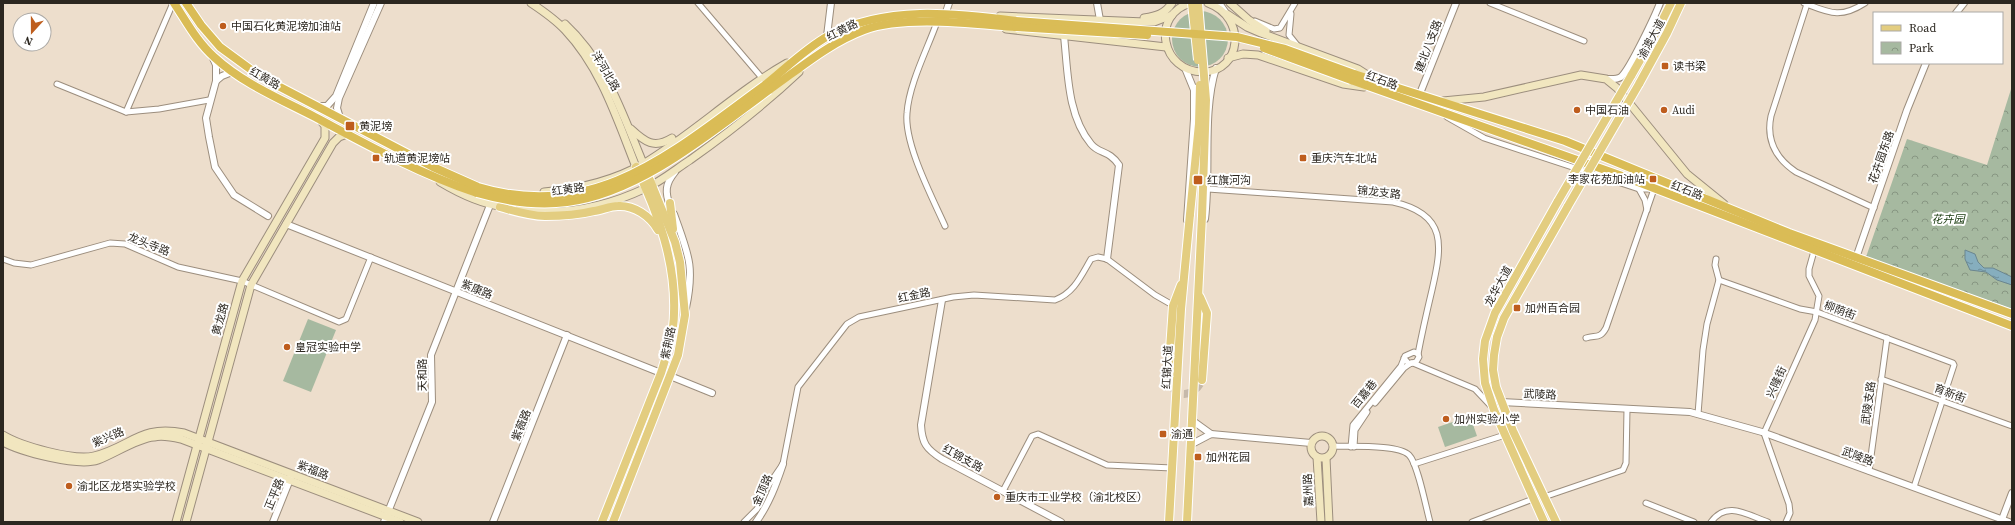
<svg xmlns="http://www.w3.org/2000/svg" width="2015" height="525" font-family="'Source Serif 4','Noto Sans SC',serif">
  <defs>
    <pattern id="park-crowns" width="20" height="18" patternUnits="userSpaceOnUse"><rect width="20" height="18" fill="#a6b9a0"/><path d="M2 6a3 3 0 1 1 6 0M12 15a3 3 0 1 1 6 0" fill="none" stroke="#879682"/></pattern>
    <pattern id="water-ripples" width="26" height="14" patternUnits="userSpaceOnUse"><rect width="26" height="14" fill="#86aebe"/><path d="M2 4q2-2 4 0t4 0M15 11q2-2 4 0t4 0" fill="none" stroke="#6e8e9a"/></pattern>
  </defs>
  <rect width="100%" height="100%" fill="#eddecc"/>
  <g fill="#a6b9a0">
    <circle cx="1200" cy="39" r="28"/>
    <path d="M 308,319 L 336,330 L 311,392 L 283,381 Z"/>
    <path d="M 1470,416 L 1477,436 L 1445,447 L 1438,427 Z"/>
  </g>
  <path fill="url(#park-crowns)" d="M 2012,86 L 2012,309 L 1866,257 L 1907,139 L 1987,165 Z"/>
  <path fill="url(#water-ripples)" stroke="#6b868f" d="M 1965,250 L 1975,254 L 1978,262 L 1984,268 L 1993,268 L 2012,277 L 2012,285 L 1997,280 L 1986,272 L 1970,270 L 1965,259 Z"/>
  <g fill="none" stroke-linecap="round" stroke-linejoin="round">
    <path stroke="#c6b9aa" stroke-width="8" stroke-dasharray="8 4" stroke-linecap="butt" d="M 1168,378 C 1174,399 1193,399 1202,380"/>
    <defs>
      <g id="minor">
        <path d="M 698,3 L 762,78"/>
        <path d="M 1490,3 L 1584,41"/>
        <path d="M 1804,3 C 1830,13 1840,19 1865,3"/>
        <path d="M 1807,4 L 1771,116 C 1766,140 1775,158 1796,172 L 1874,208"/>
        <path d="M 1291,14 L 1289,35 L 1297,45"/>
        <path d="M 1255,21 L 1274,29 L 1280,28 L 1295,3"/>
        <path d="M 937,22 C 927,50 909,84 907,113 C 904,144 932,197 945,226"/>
        <path d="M 57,84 L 126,112 L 159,109 L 209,100"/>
        <path d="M 126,112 L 173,3"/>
        <path d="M 1447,117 L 1484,138 L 1639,189 L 1645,200 L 1647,210"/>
        <path d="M 1208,189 L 1393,202 C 1448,214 1442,246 1432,290 C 1427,311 1422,333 1418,354"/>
        <path d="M 3,259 L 14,263 L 31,265 L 110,243 L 125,244 L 178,267 L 242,281 L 339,322 L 346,319 L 371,257"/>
        <path d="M 1719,280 L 1800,309 L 1817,312 L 1953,363 L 1954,365 L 1914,487"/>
        <path d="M 1586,338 C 1596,335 1600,339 1606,328 L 1654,189 L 1639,189"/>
        <path d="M 1413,363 L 1475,389 L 1491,406"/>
        <path d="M 1881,379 L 2012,426"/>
        <path d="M 1375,403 L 1404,368 L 1411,363"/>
        <path d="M 1698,414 L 1703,350 L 1707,324 L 1719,280 L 1715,265 L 1716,259"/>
        <path d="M 1333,446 C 1349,447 1398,444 1409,455 C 1418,464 1426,508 1430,522"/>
        <path d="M 1351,447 L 1353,425 L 1401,366 L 1405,356 L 1414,352 L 1418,354 L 1419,357 L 1416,362 L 1409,364 L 1404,358"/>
        <path d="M 1354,447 L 1355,430 L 1367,412"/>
        <path d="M 1414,464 L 1505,435"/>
        <path d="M 1869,471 L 1887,338"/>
        <path d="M 1003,491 L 1032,436 L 1038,434 L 1107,465 L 1172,468"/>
        <path d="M 1544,497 L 1623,470 L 1626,463 L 1627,409"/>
        <path d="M 1646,503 L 1694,522"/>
        <path d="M 744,522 L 757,509 L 768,486 L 783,464 L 798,387 L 847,324 L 859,317 L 953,297 L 974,295 L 1055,300 C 1074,293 1081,276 1091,259 L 1098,257 L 1107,259 L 1155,295 L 1176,307"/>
        <path d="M 1472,522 L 1533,499"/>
        <path d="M 1711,522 C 1727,500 1747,515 1768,522"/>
        <path d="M 1786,522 L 1790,513 L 1789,504 L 1764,433 L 1815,320 L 1819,296 L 1809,276 L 1809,269 L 1814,251"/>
      </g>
      <g id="tertiary">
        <path d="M 1097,3 L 1100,20"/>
        <path d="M 1219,3 L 1226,13"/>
        <path d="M 1956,13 L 1964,3"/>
        <path d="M 945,15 L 949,3"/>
        <path d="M 827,36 L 831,3"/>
        <path d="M 1064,36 C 1068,72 1067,115 1091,144 C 1099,154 1109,150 1119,165 L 1107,259"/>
        <path d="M 212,56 L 216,65 L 216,81 L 222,76 L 232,72"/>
        <path d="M 1185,68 L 1194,90 L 1194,119 L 1187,220"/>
        <path d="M 1606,79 C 1610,79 1616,80 1621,77 C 1630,69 1655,16 1660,3"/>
        <path d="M 216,81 L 206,118 L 209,137 L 215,167 L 234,195 L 268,216"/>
        <path d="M 1419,96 L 1456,3"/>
        <path d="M 319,106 L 327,106 L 336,96 L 374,3"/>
        <path d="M 340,118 L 337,108 L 339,98 L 381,3"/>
        <path d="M 670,206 C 665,192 665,184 675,172"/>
        <path d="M 674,214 C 688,254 695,265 686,308"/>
        <path d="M 1205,219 C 1211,171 1202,113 1216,68"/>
        <path d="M 286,224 L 661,373"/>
        <path d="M 1856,258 L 1907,110 L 1926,63"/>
        <path d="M 942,300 L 921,425 C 922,443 926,449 942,459 L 1061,522"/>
        <path d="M 670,376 L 712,393"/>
        <path d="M 1501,402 L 1690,412 L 1762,432 L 2009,522"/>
        <path d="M 1193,421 L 1211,434"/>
        <path d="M 1192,444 L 1211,434 L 1311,443"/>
        <path d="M 273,522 L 291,477"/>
        <path d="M 384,522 L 432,402 L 431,355 L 490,205"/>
        <path d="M 493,522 L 567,335"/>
        <path d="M 756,522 C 769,504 776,485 783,464"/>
        <path d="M 2001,522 L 2012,493"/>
      </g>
      <g id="secondary">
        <path d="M 531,3 C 543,11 555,19 565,30 C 601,68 617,119 636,167"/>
        <path d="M 1191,3 C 1150,14 1161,73 1204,72 C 1241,71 1248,18 1208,3"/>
        <path d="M 1230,3 L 1249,20 L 1266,31"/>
        <path d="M 1227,14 L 1247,27 L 1261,33 L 1358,69 L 1372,78"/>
        <path d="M 1000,16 L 1145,22 L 1154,22 L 1172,15"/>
        <path d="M 1144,18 C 1156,16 1165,14 1172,3"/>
        <path d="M 565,24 C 606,62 622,113 643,163"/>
        <path d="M 1006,29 L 1166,47"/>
        <path d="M 1228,58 L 1243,54 L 1258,55 L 1343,84 L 1364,87"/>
        <path d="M 1443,101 L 1484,97 L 1581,75 L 1606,79 L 1617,88 L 1687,174 L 1724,204"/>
        <path d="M 631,129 C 645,142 654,149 672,138"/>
        <path d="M 440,182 C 460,194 481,204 504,207"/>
        <path d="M 544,192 C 578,189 613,181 643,164 C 693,134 736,92 787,63"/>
        <path d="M 519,209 C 562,216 606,207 646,188 C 662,181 676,169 690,160 C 728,133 765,104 799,72"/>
        <path d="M 3,435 C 21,446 74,461 94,456 C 131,447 140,424 184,433 L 418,522"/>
        <circle cx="1322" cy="447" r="11"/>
        <path d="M 3,442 C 21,452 78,467 98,460 C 114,454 138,438 154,437 C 163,435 172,437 181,439 L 400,522"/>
        <path d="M 1317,457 L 1321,522"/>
        <path d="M 1326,458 L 1329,522"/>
        <path d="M 176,522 L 242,281 L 325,138 L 325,126 L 321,121"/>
        <path d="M 186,522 L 251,285 L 333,143 L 339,137 L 347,134"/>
      </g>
      <g id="primary">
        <path d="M 1631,76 L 1659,27 L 1671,3"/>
        <path d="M 1639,84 L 1667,33 L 1681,3"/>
        <path d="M 670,203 L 673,229"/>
        <path d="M 500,207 C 515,211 529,216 545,216 C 561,216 578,215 594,211 C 602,210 610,206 618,206 C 634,205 650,216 658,230"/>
        <path d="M 1200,297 L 1207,313 L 1202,380"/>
        <path d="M 1168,378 L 1173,306 L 1181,285"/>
        <path d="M 602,522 L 661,373 C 667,354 674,333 674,313 C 676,262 658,213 636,167"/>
        <path d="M 613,522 L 678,355 L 685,315 L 680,262 L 675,242 L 645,168"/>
        <path d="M 1169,522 L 1181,309 L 1190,214"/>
        <path d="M 1187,522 L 1202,216"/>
        <path d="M 1544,522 L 1494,410 L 1485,383 L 1483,359 L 1485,341 L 1495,313 L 1558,201"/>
        <path d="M 1556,522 L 1513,431 L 1496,387 L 1493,370 L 1494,355 L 1497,337 L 1504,318 L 1568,206"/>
      </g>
      <g id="trunk">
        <path d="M 174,3 C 186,21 197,42 214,57 C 242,83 280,99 315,117 C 367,145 420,174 477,193"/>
        <path d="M 186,3 L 201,25 L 220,47 L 261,77 L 433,167 L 478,187"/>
        <path d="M 1354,74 L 1565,141 L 1789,233 L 2012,314"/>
        <path d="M 1351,80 L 1625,177 L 2012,326"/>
        <path d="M 765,85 C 785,69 805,49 828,36 C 885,5 954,13 1016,21"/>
        <path d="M 769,90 C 799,69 829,43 864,30 C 904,15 974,24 1016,27"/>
      </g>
    </defs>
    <use href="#minor" stroke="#9c8e7e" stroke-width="7"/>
    <use href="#tertiary" stroke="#9c8e7e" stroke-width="8"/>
    <use href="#secondary" stroke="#9c8e7e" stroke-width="9"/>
    <use href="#primary" stroke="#fff" stroke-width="10"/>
    <use href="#trunk" stroke="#fff" stroke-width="10"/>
    <use href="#minor" stroke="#fff" stroke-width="5"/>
    <use href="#tertiary" stroke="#fff" stroke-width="6"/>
    <use href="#secondary" stroke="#f1e6bf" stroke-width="7"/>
    <use href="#primary" stroke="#e3cd80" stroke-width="8"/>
    <use href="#trunk" stroke="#dabc56" stroke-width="8"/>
    <defs>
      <g id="primary-bridge">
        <path d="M 1192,3 L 1198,60"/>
        <path d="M 1198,3 L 1206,100 L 1202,216"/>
        <path d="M 1558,201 L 1631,76"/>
        <path d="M 1568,206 L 1639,84"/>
        <path d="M 1190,214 L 1199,124 L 1200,85"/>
      </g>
      <g id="trunk-bridge">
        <path d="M 1016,21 L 1237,37 L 1285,49 L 1354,74"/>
        <path d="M 1016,27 L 1147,35"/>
        <path d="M 1264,48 L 1351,80"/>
        <path d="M 478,187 C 597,223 675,150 765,85"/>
        <path d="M 477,193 C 505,201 537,206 567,202 C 640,193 710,133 769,90"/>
      </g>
    </defs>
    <use href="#primary-bridge" stroke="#fff" stroke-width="10" stroke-linecap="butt"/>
    <use href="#trunk-bridge" stroke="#fff" stroke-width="10" stroke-linecap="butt"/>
    <use href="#primary-bridge" stroke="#e3cd80" stroke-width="8"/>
    <use href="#trunk-bridge" stroke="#dabc56" stroke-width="8"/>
  </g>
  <g fill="#be5d1d" stroke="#fff" stroke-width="1.5">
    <circle cx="223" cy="26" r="4"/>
    <rect x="1661" y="62" width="8" height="8" rx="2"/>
    <circle cx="1577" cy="110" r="4"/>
    <circle cx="1664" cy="110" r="4"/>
    <rect x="345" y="121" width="10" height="10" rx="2"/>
    <rect x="372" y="154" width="8" height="8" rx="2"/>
    <rect x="1299" y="154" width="8" height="8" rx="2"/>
    <rect x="1649" y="175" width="8" height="8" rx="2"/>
    <rect x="1193" y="175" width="10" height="10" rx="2"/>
    <rect x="1513" y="304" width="8" height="8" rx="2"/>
    <circle cx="287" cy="347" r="4"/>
    <circle cx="1446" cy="419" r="4"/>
    <rect x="1159" y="430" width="8" height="8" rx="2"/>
    <rect x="1194" y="453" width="8" height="8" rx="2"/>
    <circle cx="69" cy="486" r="4"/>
    <circle cx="997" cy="497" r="4"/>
  </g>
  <g text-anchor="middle" stroke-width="4" stroke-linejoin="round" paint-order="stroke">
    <g font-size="11" fill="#2c2720" stroke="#fff" text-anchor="start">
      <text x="231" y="30">中国石化黄泥塝加油站</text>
      <text x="1673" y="70">读书梁</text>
      <text x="1585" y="114">中国石油</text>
      <text x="1672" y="114">Audi</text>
      <text x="359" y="130">黄泥塝</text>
      <text x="384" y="162">轨道黄泥塝站</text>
      <text x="1311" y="162">重庆汽车北站</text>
      <text x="1645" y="183" text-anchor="end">李家花苑加油站</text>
      <text x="1207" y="184">红旗河沟</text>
      <text x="1525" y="312">加州百合园</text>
      <text x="295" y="351">皇冠实验中学</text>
      <text x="1454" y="423">加州实验小学</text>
      <text x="1171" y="438">渝通</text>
      <text x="1206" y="461">加州花园</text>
      <text x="77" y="490">渝北区龙塔实验学校</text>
      <text x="1005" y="501">重庆市工业学校（渝北校区）</text>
    </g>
    <g font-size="11" fill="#2c2720" stroke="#fff">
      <text transform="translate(842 30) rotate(-27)" y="4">红黄路</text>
      <text transform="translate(1651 39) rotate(-62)" y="4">渝澳大道</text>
      <text transform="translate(1428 46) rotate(-69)" y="4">建北八支路</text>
      <text transform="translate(606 71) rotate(60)" y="4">洋河北路</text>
      <text transform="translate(265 78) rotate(29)" y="4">红黄路</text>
      <text transform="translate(1382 80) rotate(20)" y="4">红石路</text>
      <text transform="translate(1881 157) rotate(-71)" y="4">花卉园东路</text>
      <text transform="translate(568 189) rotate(-8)" y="4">红黄路</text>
      <text transform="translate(1687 190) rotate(21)" y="4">红石路</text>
      <text transform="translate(1379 192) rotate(6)" y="4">锦龙支路</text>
      <text transform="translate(149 244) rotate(21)" y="4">龙头寺路</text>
      <text transform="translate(1498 286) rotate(-61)" y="4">龙华大道</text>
      <text transform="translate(477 289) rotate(22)" y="4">紫康路</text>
      <text transform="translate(914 295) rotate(-12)" y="4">红金路</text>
      <text transform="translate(1840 310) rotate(20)" y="4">柳荫街</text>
      <text transform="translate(220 319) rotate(-75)" y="4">黄龙路</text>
      <text transform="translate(668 343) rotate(-78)" y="4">紫荆路</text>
      <text transform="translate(1167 367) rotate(-87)" y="4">红锦大道</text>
      <text transform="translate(422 375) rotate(-90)" y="4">天和路</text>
      <text transform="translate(1776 382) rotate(-66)" y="4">兴隆街</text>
      <text transform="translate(1950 393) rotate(20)" y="4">育新街</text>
      <text transform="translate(1364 394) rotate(-51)" y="4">百嘉巷</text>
      <text transform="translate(1540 394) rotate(3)" y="4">武陵路</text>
      <text transform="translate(1868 403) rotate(-82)" y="4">武陵支路</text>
      <text transform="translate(521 425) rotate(-68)" y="4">紫薇路</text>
      <text transform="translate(108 437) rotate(-23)" y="4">紫兴路</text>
      <text transform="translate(1858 456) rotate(20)" y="4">武陵路</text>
      <text transform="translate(963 458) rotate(29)" y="4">红锦支路</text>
      <text transform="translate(313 470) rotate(21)" y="4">紫福路</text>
      <text transform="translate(762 490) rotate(-66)" y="4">金顶路</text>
      <text transform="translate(1308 490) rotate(-93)" y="4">嘉州路</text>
      <text transform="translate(274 494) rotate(-68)" y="4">正平路</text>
    </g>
    <g font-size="11" font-style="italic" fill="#15370b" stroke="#fff">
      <text x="1948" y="223">花卉园</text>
    </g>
  </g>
  <rect width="2015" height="525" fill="none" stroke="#2c2720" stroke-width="8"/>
  <rect x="1873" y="12" width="130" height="52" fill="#ffffff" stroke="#aba9a6"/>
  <rect x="1881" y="25" width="20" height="6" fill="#e3cd80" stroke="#aba9a6"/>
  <text x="1909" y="32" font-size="12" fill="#2c2720">Road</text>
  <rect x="1881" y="42" width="20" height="12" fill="url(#park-crowns)" stroke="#aba9a6"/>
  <text x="1909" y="52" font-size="12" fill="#2c2720">Park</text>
  <g transform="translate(32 32) rotate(201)"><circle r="19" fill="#ffffff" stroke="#aba9a6"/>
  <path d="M0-3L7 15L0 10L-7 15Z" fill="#be5d1d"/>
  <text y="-6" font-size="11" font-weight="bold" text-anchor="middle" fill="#2c2720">N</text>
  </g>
</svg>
